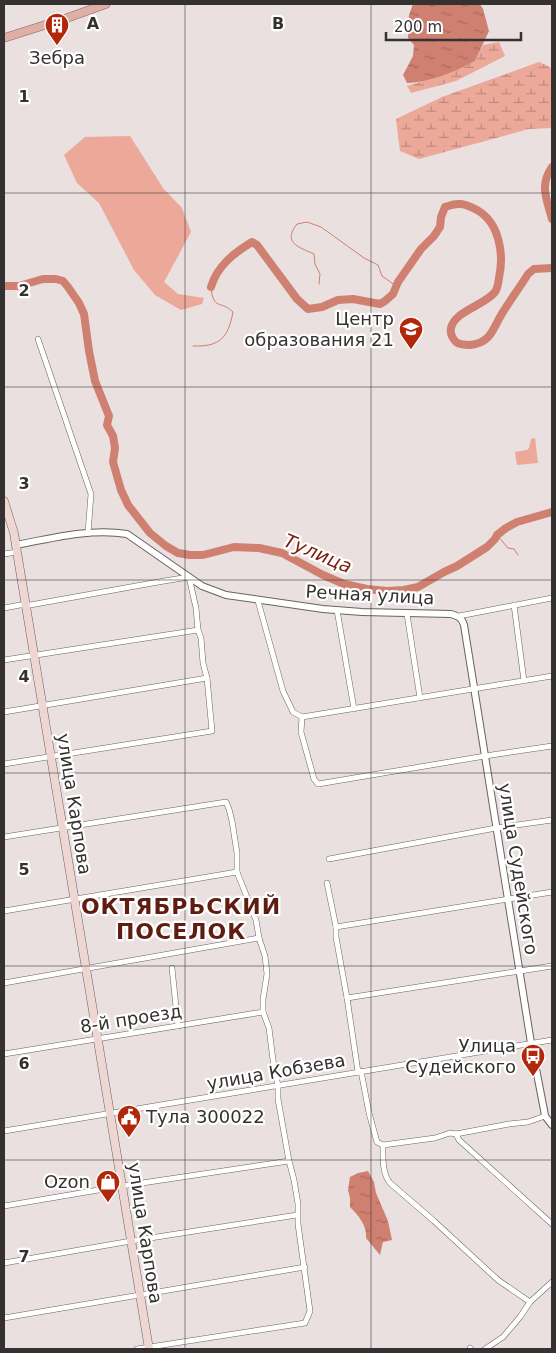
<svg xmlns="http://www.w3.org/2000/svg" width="556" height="1353" font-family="'DejaVu Sans',sans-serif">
  <defs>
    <pattern id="wetland-marsh" width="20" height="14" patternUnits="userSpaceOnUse" patternTransform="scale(1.25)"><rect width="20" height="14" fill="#eca899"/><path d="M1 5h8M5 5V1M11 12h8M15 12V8" fill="none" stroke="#c0897d"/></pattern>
    <pattern id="water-ripples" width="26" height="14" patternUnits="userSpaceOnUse" patternTransform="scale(1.25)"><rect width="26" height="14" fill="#cf8070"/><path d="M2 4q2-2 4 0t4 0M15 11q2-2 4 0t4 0" fill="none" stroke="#a9695c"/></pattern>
  </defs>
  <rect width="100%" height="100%" fill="#e9e0df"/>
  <g fill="#eca899">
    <path d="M 130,136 L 163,188 L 182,208 L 191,232 L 164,282 L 178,294 L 204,298 L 202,304 L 181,310 L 155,295 L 134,270 L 99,203 L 77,183 L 64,155 L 85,137 Z"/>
    <path d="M 535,438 L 538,463 L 517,465 L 515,452 L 527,450 L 529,448 L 531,439 Z"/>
  </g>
  <g fill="url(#wetland-marsh)">
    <path d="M 499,42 L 505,56 L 456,81 L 411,93 L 407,86 L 448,73 L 475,61 L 483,45 Z"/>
    <path d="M 539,62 L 550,67 L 552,72 L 552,128 L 529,129 L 419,159 L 400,151 L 396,119 L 442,97 Z"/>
  </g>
  <g fill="url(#water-ripples)">
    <path d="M 413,4 L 480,4 L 483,9 L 489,31 L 475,61 C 454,72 431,82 407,83 L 403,75 L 413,56 L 414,45 L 408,38 L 409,15 Z"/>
    <path d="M 368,1171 L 374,1182 L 376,1193 L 388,1221 L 392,1240 L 383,1242 L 380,1255 L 366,1238 C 367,1226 359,1216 350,1207 L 350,1198 L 348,1190 L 350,1177 L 358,1173 Z"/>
  </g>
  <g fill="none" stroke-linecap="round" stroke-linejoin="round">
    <g stroke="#cf8070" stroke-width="1">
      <path d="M 319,284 L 320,274 L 315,264 L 314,254 C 299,247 282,243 297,224 L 307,222 L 321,227 L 364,258 L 378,265 L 382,276 L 396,286"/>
      <path d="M 193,346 C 220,347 228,338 233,312 C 221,300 213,311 211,287"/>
      <path d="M 497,535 L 508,548 L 514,549 L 518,555"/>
    </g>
    <g stroke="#cf8070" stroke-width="8">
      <path d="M 552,167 C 539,185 547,200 552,219"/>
      <path d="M 4,286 L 19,286 L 43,279 L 56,279 L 63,281 L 68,287 L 79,303 L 84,314 L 89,351 L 95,381 L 109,416 L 107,425 L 113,436 L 115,448 L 113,462 L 121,490 L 128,505 L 150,533 L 166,546 L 178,553 L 190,555 L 203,555 L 234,547 L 259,548 L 282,553 L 323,575 L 344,584 L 367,589 L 387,591 L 404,590 L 418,587 L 444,572 L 457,566 L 487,547 L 495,539 L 497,535 L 506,528 L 517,522 L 552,512"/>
      <path d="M 211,287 C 217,266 234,253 252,242 L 257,245 L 297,299 L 308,309 L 322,307 L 338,300 L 353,299 L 380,304 L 385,301 L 393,294 L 398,282 L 421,249 L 434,236 L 440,227 L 441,217 L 445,207 C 458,202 464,203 477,210 C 500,223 504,255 499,278 C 498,283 498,288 495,292 C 485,305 455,311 451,328 C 450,333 452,338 456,342 C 460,345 465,345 470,345 C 492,343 493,327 503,312 C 511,299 520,287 528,274 L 534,269 L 552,268"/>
    </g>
    <defs>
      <g id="minor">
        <path d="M 38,339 L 91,494 L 88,533"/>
        <path d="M 4,554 L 17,552"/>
        <path d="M 258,601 L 283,691 L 293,712 L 302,717 L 301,732 L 314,779 L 318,784 L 485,756 L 552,746"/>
        <path d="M 514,605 L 524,681"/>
        <path d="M 4,608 L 20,605 L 30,605 L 164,581 L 189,577 L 196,608 L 198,630 L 201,638 L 203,663 L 207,678 L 212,731 L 4,764"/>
        <path d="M 337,610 L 354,709"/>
        <path d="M 407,614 L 420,698"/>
        <path d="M 459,616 L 552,598"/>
        <path d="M 4,660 L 198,630"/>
        <path d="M 4,712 L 207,678"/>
        <path d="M 302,717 L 552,676"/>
        <path d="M 4,837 L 226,802 L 229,809 L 232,821 L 237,853 L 237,872 L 256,920 L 259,938 L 265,956 L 267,974 L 263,999 L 263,1012 L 269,1028 L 273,1060 L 278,1086 L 278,1099 L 289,1161 L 294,1180 L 298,1204 L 298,1224 L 310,1311 L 305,1323 L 137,1349"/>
        <path d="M 329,859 L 496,828 L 552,820"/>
        <path d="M 327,883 L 336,927 L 336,937 L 347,998 L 358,1072"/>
        <path d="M 4,911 L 237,872"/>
        <path d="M 336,927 L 552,892"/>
        <path d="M 172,968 L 178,1026"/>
        <path d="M 4,983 L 259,938"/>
        <path d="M 347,998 L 552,966"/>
        <path d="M 4,1054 L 263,1012"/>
        <path d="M 361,1071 L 369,1113 L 377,1142 L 383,1145 C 383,1158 382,1173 390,1183 L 434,1221 L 498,1280 L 530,1302"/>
        <path d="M 4,1131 L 552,1040"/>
        <path d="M 456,1134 L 459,1140 L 552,1224"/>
        <path d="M 383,1145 L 435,1138 L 450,1133 L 456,1134 L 509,1124 L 528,1122 L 545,1116"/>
        <path d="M 4,1206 L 122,1186 L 289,1161"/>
        <path d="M 4,1263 L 131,1241 L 297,1215"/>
        <path d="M 4,1318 L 305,1267"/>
        <path d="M 470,1348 L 471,1349"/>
        <path d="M 485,1349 L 503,1337 L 520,1317 L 530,1302 L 552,1282"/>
      </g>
      <path id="tertiary" d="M 16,545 C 52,538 91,528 127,534 L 202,586 L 226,595 L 323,609 L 362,612 L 451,614 C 458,616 462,618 464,625 L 531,1043 L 544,1110 L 545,1116 L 552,1125"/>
      <path id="secondary" d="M 4,501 L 14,533 L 17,552 L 149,1349"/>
      <path id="primary" d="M 4,38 L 67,18 L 106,4"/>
    </defs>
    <use href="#minor" stroke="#696261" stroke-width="6"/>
    <use href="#tertiary" stroke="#696261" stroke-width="8"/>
    <use href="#secondary" stroke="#696261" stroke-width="9"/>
    <use href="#primary" stroke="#946056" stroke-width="9"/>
    <use href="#minor" stroke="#fff" stroke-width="5"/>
    <use href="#tertiary" stroke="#fff" stroke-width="6"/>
    <use href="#secondary" stroke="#eed7d2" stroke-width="8"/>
    <use href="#primary" stroke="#ddafa6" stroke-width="8"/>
  </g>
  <path fill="none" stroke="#343130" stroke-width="1" stroke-opacity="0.55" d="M 185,4 L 185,1349M 371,4 L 371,1349M 4,193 L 552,193M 4,387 L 552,387M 4,580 L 552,580M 4,773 L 552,773M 4,966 L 552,966M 4,1160 L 552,1160"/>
  <defs>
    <symbol id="building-pin" viewBox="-11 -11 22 30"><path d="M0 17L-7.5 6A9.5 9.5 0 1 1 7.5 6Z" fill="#b22609" stroke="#fff"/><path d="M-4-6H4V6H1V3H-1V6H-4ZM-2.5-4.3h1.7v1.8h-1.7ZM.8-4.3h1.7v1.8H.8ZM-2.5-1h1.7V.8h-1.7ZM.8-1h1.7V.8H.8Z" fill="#fff"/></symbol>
    <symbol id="school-pin" viewBox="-11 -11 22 30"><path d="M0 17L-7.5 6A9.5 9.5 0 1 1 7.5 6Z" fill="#b22609" stroke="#fff"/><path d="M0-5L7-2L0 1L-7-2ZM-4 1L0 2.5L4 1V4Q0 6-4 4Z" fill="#fff"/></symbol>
    <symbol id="bus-pin" viewBox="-11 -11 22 30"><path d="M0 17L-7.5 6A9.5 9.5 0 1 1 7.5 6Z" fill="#b22609" stroke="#fff"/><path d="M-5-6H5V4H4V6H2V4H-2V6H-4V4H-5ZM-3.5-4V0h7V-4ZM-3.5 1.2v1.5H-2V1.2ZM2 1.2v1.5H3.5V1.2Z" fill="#fff"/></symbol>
    <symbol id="civic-pin" viewBox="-11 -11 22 30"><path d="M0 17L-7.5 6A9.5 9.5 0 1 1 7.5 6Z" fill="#b22609" stroke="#fff"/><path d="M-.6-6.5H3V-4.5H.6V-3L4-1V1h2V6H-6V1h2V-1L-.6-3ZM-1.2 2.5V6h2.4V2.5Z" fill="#fff"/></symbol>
    <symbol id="shop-pin" viewBox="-11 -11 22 30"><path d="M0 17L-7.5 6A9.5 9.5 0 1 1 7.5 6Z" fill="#b22609" stroke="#fff"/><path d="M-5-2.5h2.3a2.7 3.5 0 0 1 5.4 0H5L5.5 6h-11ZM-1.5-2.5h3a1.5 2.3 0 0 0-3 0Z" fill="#fff"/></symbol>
  </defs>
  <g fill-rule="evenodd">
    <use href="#building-pin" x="43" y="11" width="28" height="38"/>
    <use href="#school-pin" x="397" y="315" width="28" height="38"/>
    <use href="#bus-pin" x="519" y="1042" width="28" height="38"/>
    <use href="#civic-pin" x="115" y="1103" width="28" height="38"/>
    <use href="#shop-pin" x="94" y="1168" width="28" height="38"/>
  </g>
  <g text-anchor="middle" stroke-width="4.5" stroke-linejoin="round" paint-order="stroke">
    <g font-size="18" fill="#343130" stroke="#fff" text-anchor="end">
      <text x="57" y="64" text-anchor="middle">Зебра</text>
      <text x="394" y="325">Центр<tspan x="394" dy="21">образования 21</tspan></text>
      <text x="516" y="1052">Улица<tspan x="516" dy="21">Судейского</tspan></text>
      <text x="146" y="1123" text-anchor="start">Тула 300022</text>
      <text x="90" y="1188">Ozon</text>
    </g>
    <g font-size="18" fill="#343130" stroke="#fff">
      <text transform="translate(370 595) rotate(3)" y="6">Речная улица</text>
      <text transform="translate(74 804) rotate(81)" y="6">улица Карпова</text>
      <text transform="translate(518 869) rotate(81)" y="6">улица Судейского</text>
      <text transform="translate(131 1019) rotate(-9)" y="6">8-й проезд</text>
      <text transform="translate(276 1072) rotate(-10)" y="6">улица Кобзева</text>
      <text transform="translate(145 1233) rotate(81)" y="6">улица Карпова</text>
    </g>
    <g font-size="19" font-style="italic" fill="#7b1d0c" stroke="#fff">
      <text transform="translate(318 553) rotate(23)" y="7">Тулица</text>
    </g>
    <g font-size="22" font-weight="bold" letter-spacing="1" fill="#5f1c10" stroke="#fff">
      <text x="181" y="914">ОКТЯБРЬСКИЙ<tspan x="181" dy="25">ПОСЕЛОК</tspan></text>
    </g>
  </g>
  <g font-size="16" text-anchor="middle" font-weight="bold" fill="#343130" stroke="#fff" stroke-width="4.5" stroke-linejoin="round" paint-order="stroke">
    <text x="93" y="29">A</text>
    <text x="278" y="29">B</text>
    <text x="24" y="102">1</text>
    <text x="24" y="296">2</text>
    <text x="24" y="489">3</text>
    <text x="24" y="682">4</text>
    <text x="24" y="875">5</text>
    <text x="24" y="1069">6</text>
    <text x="24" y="1262">7</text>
  </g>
  <rect width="556" height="1353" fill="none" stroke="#343130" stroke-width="10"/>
  <path d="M386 32v8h135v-8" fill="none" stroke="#343130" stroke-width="2.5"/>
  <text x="394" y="32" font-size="15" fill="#343130" stroke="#ffffff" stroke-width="4" paint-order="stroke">200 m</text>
</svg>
